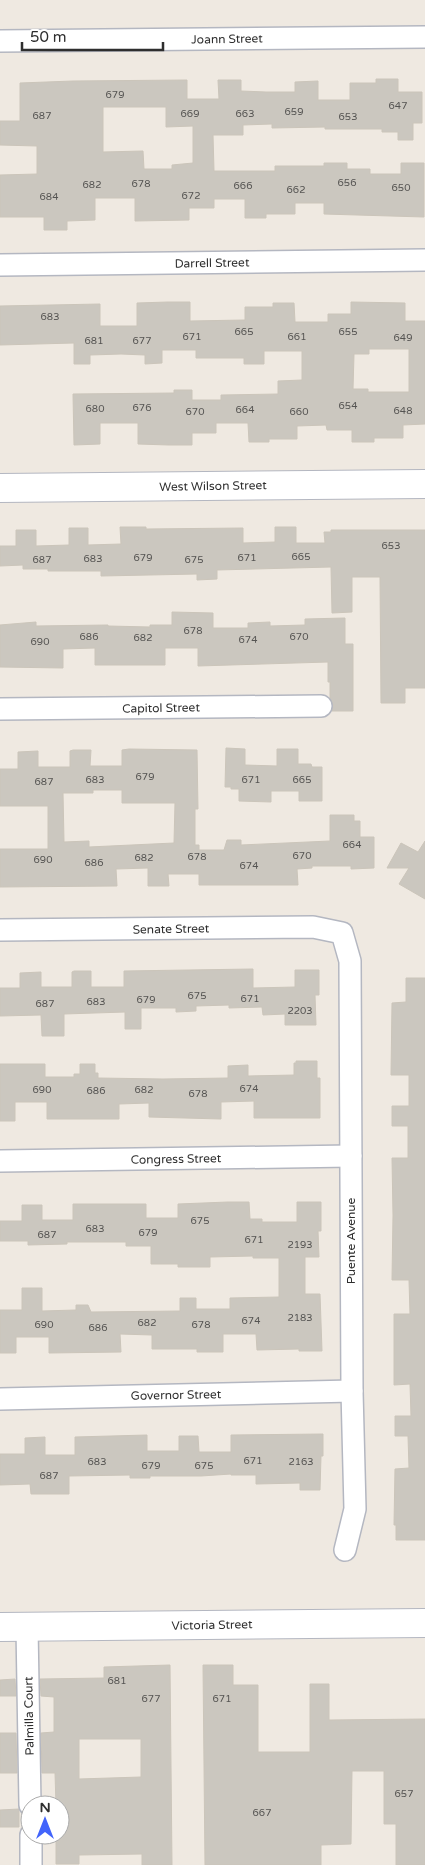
<svg xmlns="http://www.w3.org/2000/svg" width="425" height="1865" font-family="'Varela Round',sans-serif">
  <rect width="100%" height="100%" fill="#efe9e1"/>
  <g fill="#cbc7bf" stroke="#cbc5ba" fill-rule="evenodd">
    <path d="M 376,79 L 398,79 L 398,92 L 422,92 L 422,123 L 413,123 L 413,140 L 398,140 L 398,132 L 382,132 L 382,129 L 325,129 L 325,127 L 272,128 L 272,124 L 243,125 L 243,135 L 213,135 L 214,171 L 275,171 L 275,166 L 324,166 L 324,163 L 347,163 L 347,169 L 370,169 L 370,174 L 401,174 L 401,163 L 424,163 L 424,217 L 324,214 L 324,203 L 295,203 L 295,214 L 266,214 L 266,218 L 245,218 L 245,199 L 214,199 L 214,208 L 189,208 L 189,220 L 135,221 L 135,198 L 95,198 L 95,220 L 67,221 L 67,230 L 44,230 L 44,217 L 0,217 L 0,175 L 37,174 L 37,146 L 0,145 L 0,121 L 20,121 L 20,83 L 73,81 L 187,80 L 187,99 L 219,99 L 218,80 L 241,80 L 241,91 L 266,92 L 295,92 L 295,82 L 318,81 L 318,100 L 350,100 L 350,83 L 376,83 ZM 103,107 L 166,107 L 166,127 L 193,126 L 193,163 L 172,165 L 172,169 L 144,169 L 143,151 L 103,152 Z"/>
    <path d="M 168,302 L 190,302 L 190,321 L 245,320 L 245,307 L 273,307 L 273,303 L 294,303 L 295,322 L 328,322 L 328,314 L 351,314 L 351,302 L 405,303 L 405,321 L 425,321 L 425,424 L 403,425 L 403,438 L 374,438 L 374,442 L 352,442 L 352,430 L 327,430 L 326,425 L 297,426 L 297,439 L 269,439 L 269,442 L 249,442 L 248,423 L 216,423 L 216,433 L 192,433 L 192,445 L 169,445 L 138,444 L 138,423 L 100,423 L 100,444 L 74,445 L 73,394 L 174,393 L 174,390 L 192,390 L 192,400 L 221,400 L 221,395 L 278,394 L 278,381 L 302,380 L 302,351 L 264,351 L 264,364 L 244,364 L 244,358 L 196,358 L 196,350 L 162,350 L 162,363 L 145,364 L 145,355 L 121,354 L 90,355 L 90,364 L 74,364 L 74,343 L 0,345 L 0,306 L 100,304 L 100,326 L 137,326 L 137,303 ZM 369,349 L 409,349 L 409,392 L 368,392 L 368,389 L 353,389 L 354,354 L 369,354 Z"/>
    <path d="M 120,527 L 146,527 L 146,529 L 243,528 L 243,543 L 275,542 L 275,527 L 296,527 L 296,543 L 325,543 L 324,532 L 331,532 L 331,530 L 425,530 L 425,688 L 405,688 L 405,703 L 381,703 L 380,577 L 352,577 L 352,612 L 332,613 L 331,567 L 217,570 L 217,579 L 197,580 L 197,574 L 101,576 L 101,571 L 48,571 L 48,569 L 23,569 L 23,565 L 0,566 L 0,546 L 16,546 L 16,530 L 36,530 L 36,546 L 69,545 L 69,528 L 88,528 L 88,545 L 121,544 Z"/>
    <path d="M 172,612 L 213,613 L 213,628 L 248,628 L 248,623 L 270,622 L 270,626 L 305,625 L 305,619 L 345,618 L 345,644 L 353,644 L 353,711 L 332,711 L 333,705 L 330,698 L 330,682 L 328,682 L 328,662 L 198,666 L 198,648 L 165,648 L 165,665 L 95,665 L 95,648 L 63,649 L 63,668 L 0,667 L 0,625 L 36,622 L 36,626 L 108,625 L 108,626 L 150,627 L 150,625 L 172,625 Z"/>
    <path d="M 226,748 L 245,749 L 245,765 L 277,766 L 277,749 L 298,749 L 298,764 L 311,764 L 312,767 L 322,767 L 322,801 L 299,801 L 299,791 L 271,791 L 271,802 L 239,801 L 239,789 L 231,789 L 231,787 L 225,787 Z"/>
    <path d="M 129,749 L 197,750 L 198,809 L 195,809 L 195,845 L 199,845 L 199,850 L 224,850 L 227,840 L 241,840 L 241,845 L 330,841 L 330,815 L 354,815 L 354,821 L 360,821 L 360,837 L 374,837 L 374,868 L 351,869 L 351,866 L 312,866 L 312,868 L 297,869 L 298,885 L 199,885 L 199,874 L 168,874 L 169,886 L 148,886 L 148,868 L 116,869 L 117,886 L 0,887 L 0,849 L 48,849 L 48,806 L 0,806 L 0,769 L 18,769 L 18,752 L 38,751 L 38,767 L 70,767 L 70,751 L 73,750 L 91,750 L 90,766 L 122,766 L 122,750 ZM 93,790 L 122,790 L 122,803 L 175,803 L 174,843 L 89,847 L 89,841 L 64,842 L 63,793 L 93,793 Z"/>
    <path d="M 425,841 L 425,899 L 399,884 L 409,868 L 387,868 L 401,843 L 418,852 Z"/>
    <path d="M 253,969 L 253,988 L 295,987 L 295,970 L 319,970 L 319,995 L 315,995 L 316,1025 L 285,1025 L 285,1014 L 263,1015 L 262,1007 L 229,1008 L 229,1005 L 196,1006 L 196,1011 L 176,1012 L 176,1008 L 141,1008 L 141,1029 L 125,1029 L 125,1012 L 64,1014 L 64,1036 L 42,1036 L 41,1015 L 0,1016 L 0,988 L 20,988 L 20,973 L 41,972 L 41,987 L 72,987 L 72,972 L 74,971 L 91,971 L 91,987 L 124,987 L 124,971 Z"/>
    <path d="M 406,978 L 425,978 L 425,1540 L 396,1540 L 396,1525 L 394,1525 L 395,1469 L 409,1468 L 408,1436 L 395,1436 L 395,1416 L 411,1416 L 410,1384 L 394,1385 L 394,1314 L 410,1314 L 409,1280 L 392,1280 L 393,1215 L 392,1158 L 408,1158 L 408,1126 L 392,1126 L 392,1106 L 409,1106 L 409,1075 L 391,1075 L 392,1003 L 406,1002 Z"/>
    <path d="M 296,1061 L 317,1061 L 317,1078 L 320,1078 L 320,1118 L 254,1118 L 254,1101 L 221,1102 L 221,1119 L 149,1117 L 149,1103 L 119,1104 L 119,1119 L 47,1119 L 47,1102 L 15,1102 L 15,1121 L 0,1121 L 0,1064 L 45,1064 L 45,1077 L 74,1077 L 74,1074 L 80,1074 L 80,1064 L 95,1064 L 95,1073 L 98,1073 L 98,1078 L 163,1079 L 228,1078 L 228,1066 L 248,1065 L 248,1076 L 294,1075 L 294,1063 L 296,1063 Z"/>
    <path d="M 228,1202 L 249,1202 L 250,1219 L 262,1219 L 262,1222 L 297,1222 L 297,1202 L 321,1202 L 321,1231 L 318,1231 L 319,1257 L 305,1257 L 305,1294 L 320,1294 L 322,1351 L 299,1351 L 299,1349 L 257,1350 L 256,1334 L 223,1334 L 223,1352 L 197,1352 L 197,1349 L 152,1349 L 152,1335 L 120,1334 L 121,1352 L 49,1353 L 49,1337 L 16,1337 L 16,1353 L 0,1353 L 0,1310 L 22,1310 L 22,1288 L 42,1288 L 42,1311 L 76,1310 L 76,1305 L 88,1305 L 91,1312 L 180,1311 L 180,1298 L 196,1298 L 196,1309 L 230,1309 L 230,1298 L 279,1297 L 279,1258 L 253,1258 L 253,1256 L 210,1257 L 210,1267 L 178,1267 L 178,1264 L 151,1264 L 151,1246 L 126,1246 L 126,1242 L 67,1242 L 67,1244 L 28,1245 L 28,1241 L 0,1241 L 0,1221 L 22,1221 L 22,1205 L 42,1205 L 42,1220 L 73,1220 L 73,1204 L 146,1204 L 146,1218 L 178,1218 L 178,1204 Z"/>
    <path d="M 323,1434 L 323,1456 L 321,1456 L 320,1490 L 300,1490 L 300,1483 L 256,1484 L 256,1475 L 231,1475 L 231,1474 L 201,1476 L 150,1476 L 150,1478 L 130,1478 L 130,1475 L 69,1476 L 69,1494 L 31,1494 L 30,1484 L 0,1485 L 0,1454 L 25,1454 L 25,1438 L 45,1437 L 45,1455 L 75,1455 L 75,1437 L 147,1435 L 147,1451 L 179,1451 L 179,1436 L 198,1436 L 199,1452 L 231,1452 L 231,1435 Z"/>
    <path d="M 170,1665 L 172,1865 L 142,1865 L 142,1854 L 79,1855 L 79,1864 L 56,1864 L 56,1835 L 60,1835 L 60,1805 L 56,1805 L 55,1773 L 42,1773 L 41,1733 L 54,1732 L 54,1697 L 41,1696 L 40,1679 L 104,1678 L 104,1667 ZM 79,1739 L 141,1739 L 141,1777 L 79,1779 Z"/>
    <path d="M 203,1665 L 233,1665 L 233,1685 L 258,1685 L 258,1752 L 310,1752 L 310,1684 L 329,1684 L 329,1720 L 425,1719 L 425,1865 L 396,1865 L 396,1824 L 384,1824 L 384,1771 L 352,1771 L 351,1844 L 321,1845 L 321,1865 L 205,1865 Z"/>
    <path d="M 15,1679 L 16,1696 L 0,1696 L 0,1680 Z"/>
    <path d="M 0,1733 L 16,1733 L 17,1773 L 0,1773 Z"/>
    <path d="M 19,1809 L 19,1827 L 0,1827 L 0,1810 Z"/>
  </g>
  <g fill="none" stroke-linecap="round" stroke-linejoin="round">
    <defs>
      <g id="street">
        <path d="M 0,41 L 425,37"/>
        <path d="M 0,265 L 425,260"/>
        <path d="M 0,709 L 321,706"/>
        <path d="M 0,930 L 313,927 L 342,933 L 350,961 L 352,1391 L 355,1509 L 345,1550"/>
        <path d="M 0,1161 L 351,1156"/>
        <path d="M 0,1399 L 352,1391"/>
        <path d="M 27,1627 L 30,1805"/>
        <path d="M 31,1835 L 31,1865"/>
      </g>
      <g id="secondary">
        <path d="M 0,488 L 425,484"/>
        <path d="M 0,1627 L 425,1623"/>
      </g>
    </defs>
    <use href="#street" stroke="#b4b7c1" stroke-width="24"/>
    <use href="#secondary" stroke="#b4b7c1" stroke-width="30"/>
    <use href="#street" stroke="#fff" stroke-width="21"/>
    <use href="#secondary" stroke="#fff" stroke-width="28"/>
  </g>
  <g text-anchor="middle" stroke-width="4.5" stroke-linejoin="round" paint-order="stroke">
    <g font-size="10" fill="#555452">
      <text x="115" y="98">679</text>
      <text x="398" y="109">647</text>
      <text x="294" y="115">659</text>
      <text x="190" y="117">669</text>
      <text x="245" y="117">663</text>
      <text x="42" y="119">687</text>
      <text x="348" y="120">653</text>
      <text x="347" y="186">656</text>
      <text x="141" y="187">678</text>
      <text x="92" y="188">682</text>
      <text x="243" y="189">666</text>
      <text x="401" y="191">650</text>
      <text x="296" y="193">662</text>
      <text x="191" y="199">672</text>
      <text x="49" y="200">684</text>
      <text x="50" y="320">683</text>
      <text x="244" y="335">665</text>
      <text x="348" y="335">655</text>
      <text x="192" y="340">671</text>
      <text x="297" y="340">661</text>
      <text x="403" y="341">649</text>
      <text x="94" y="344">681</text>
      <text x="142" y="344">677</text>
      <text x="348" y="409">654</text>
      <text x="142" y="411">676</text>
      <text x="95" y="412">680</text>
      <text x="245" y="413">664</text>
      <text x="403" y="414">648</text>
      <text x="195" y="415">670</text>
      <text x="299" y="415">660</text>
      <text x="391" y="549">653</text>
      <text x="301" y="560">665</text>
      <text x="143" y="561">679</text>
      <text x="247" y="561">671</text>
      <text x="93" y="562">683</text>
      <text x="42" y="563">687</text>
      <text x="194" y="563">675</text>
      <text x="193" y="634">678</text>
      <text x="89" y="640">686</text>
      <text x="299" y="640">670</text>
      <text x="143" y="641">682</text>
      <text x="248" y="643">674</text>
      <text x="40" y="645">690</text>
      <text x="145" y="780">679</text>
      <text x="95" y="783">683</text>
      <text x="251" y="783">671</text>
      <text x="302" y="783">665</text>
      <text x="44" y="785">687</text>
      <text x="352" y="848">664</text>
      <text x="302" y="859">670</text>
      <text x="197" y="860">678</text>
      <text x="144" y="861">682</text>
      <text x="43" y="863">690</text>
      <text x="94" y="866">686</text>
      <text x="249" y="869">674</text>
      <text x="197" y="999">675</text>
      <text x="250" y="1002">671</text>
      <text x="146" y="1003">679</text>
      <text x="96" y="1005">683</text>
      <text x="45" y="1007">687</text>
      <text x="300" y="1014">2203</text>
      <text x="249" y="1092">674</text>
      <text x="42" y="1093">690</text>
      <text x="144" y="1093">682</text>
      <text x="96" y="1094">686</text>
      <text x="198" y="1097">678</text>
      <text x="200" y="1224">675</text>
      <text x="95" y="1232">683</text>
      <text x="148" y="1236">679</text>
      <text x="47" y="1238">687</text>
      <text x="254" y="1243">671</text>
      <text x="300" y="1248">2193</text>
      <text x="300" y="1321">2183</text>
      <text x="251" y="1324">674</text>
      <text x="147" y="1326">682</text>
      <text x="44" y="1328">690</text>
      <text x="201" y="1328">678</text>
      <text x="98" y="1331">686</text>
      <text x="253" y="1464">671</text>
      <text x="97" y="1465">683</text>
      <text x="301" y="1465">2163</text>
      <text x="151" y="1469">679</text>
      <text x="204" y="1469">675</text>
      <text x="49" y="1479">687</text>
      <text x="117" y="1684">681</text>
      <text x="151" y="1702">677</text>
      <text x="222" y="1702">671</text>
      <text x="404" y="1797">657</text>
      <text x="262" y="1816">667</text>
    </g>
    <g font-size="12" fill="#2e2e2e" stroke="#fff">
      <text transform="translate(227 39) rotate(-1)" y="4">Joann Street</text>
      <text transform="translate(212 263) rotate(-1)" y="4">Darrell Street</text>
      <text transform="translate(213 486) rotate(-1)" y="4">West Wilson Street</text>
      <text transform="translate(161 708) rotate(-1)" y="4">Capitol Street</text>
      <text transform="translate(171 929) rotate(-1)" y="4">Senate Street</text>
      <text transform="translate(176 1159) rotate(-1)" y="4">Congress Street</text>
      <text transform="translate(351 1241) rotate(-90)" y="4">Puente Avenue</text>
      <text transform="translate(176 1395) rotate(-1)" y="4">Governor Street</text>
      <text transform="translate(212 1625) rotate(-1)" y="4">Victoria Street</text>
      <text transform="translate(29 1716) rotate(-91)" y="4">Palmilla Court</text>
    </g>
  </g>
  <g transform="translate(45 1820)"><circle r="24" fill="#ffffff" stroke="#ababab"/>
  <path d="M0-4L9 19L0 12L-9 19Z" fill="#4264fb"/>
  <text y="-8" font-size="14" font-weight="bold" text-anchor="middle" fill="#2e2e2e">N</text>
  </g>
  <path d="M22 42v8h141v-8" fill="none" stroke="#2e2e2e" stroke-width="2.5"/>
  <text x="30" y="42" font-size="15" fill="#2e2e2e" stroke="#ffffff" stroke-width="4" paint-order="stroke">50 m</text>
</svg>
